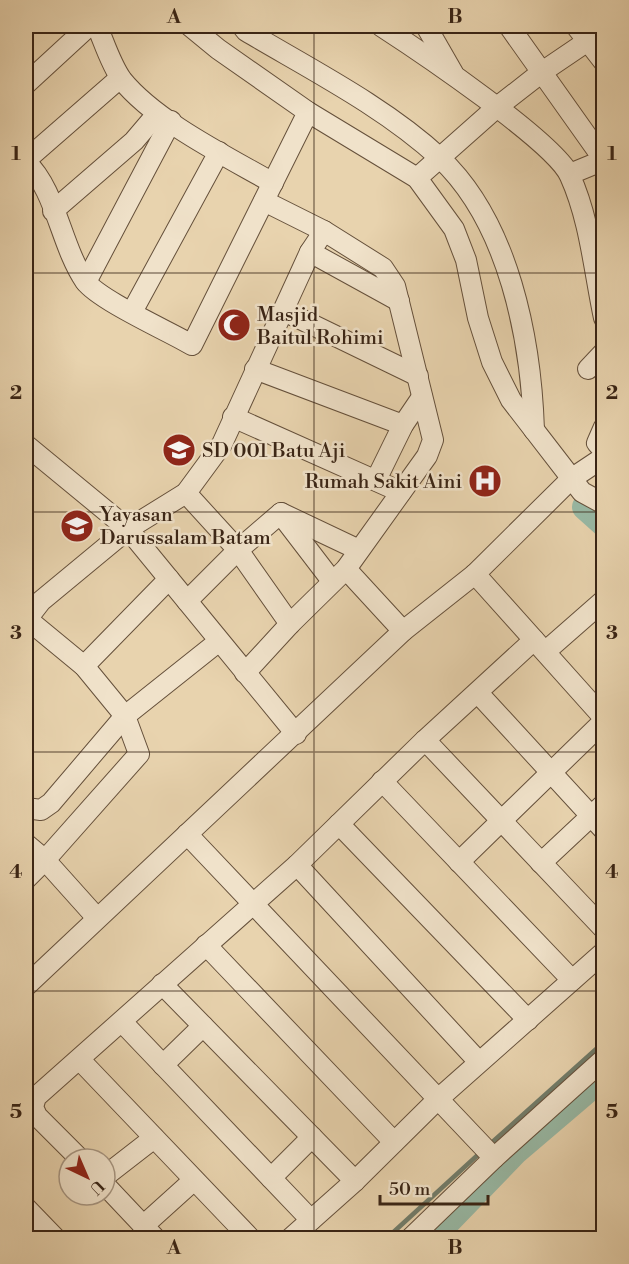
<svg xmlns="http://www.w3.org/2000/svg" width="629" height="1264" font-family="'Libre Bodoni',serif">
  <rect width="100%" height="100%" fill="#e8d3ae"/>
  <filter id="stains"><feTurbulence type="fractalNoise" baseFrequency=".00333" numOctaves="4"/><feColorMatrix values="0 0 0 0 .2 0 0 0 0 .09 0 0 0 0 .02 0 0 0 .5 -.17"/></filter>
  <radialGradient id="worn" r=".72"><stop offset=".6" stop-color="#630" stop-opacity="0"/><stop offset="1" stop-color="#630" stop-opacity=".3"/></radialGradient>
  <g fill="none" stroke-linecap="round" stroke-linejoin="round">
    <g stroke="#727d6b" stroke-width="4.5">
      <path d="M 489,1145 L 604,1042"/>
      <path d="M 387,1238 L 481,1152"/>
    </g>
    <g stroke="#98b9a5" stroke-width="26">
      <path d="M 585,507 L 604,524"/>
      <path d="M 432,1238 L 516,1151 L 604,1076"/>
    </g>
    <defs>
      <g id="minor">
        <path d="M 97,26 C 104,42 111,65 122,80 C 155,121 226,156 273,183"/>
        <path d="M 190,26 L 218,49 L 308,112 L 417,178 L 454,229 L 466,260 L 478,318 L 492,362 L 511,400 L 582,492 L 604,504"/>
        <path d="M 242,26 L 246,31 C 310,69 385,107 440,158 C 509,223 531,339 534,430"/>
        <path d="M 381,26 C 418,50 555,142 570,176 C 590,220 594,271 604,318"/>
        <path d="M 426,26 L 453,73"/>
        <path d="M 509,26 L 604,160"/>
        <path d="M 576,26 L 604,62"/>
        <path d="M 26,84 L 89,26"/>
        <path d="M 26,160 L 120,78"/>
        <path d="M 26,162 C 56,190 61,246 85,281 C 99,300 168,331 192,345 L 308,112"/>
        <path d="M 570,174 L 604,160"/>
        <path d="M 417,178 L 496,108 L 542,72 L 604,30"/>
        <path d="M 53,211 L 134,141 L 157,114"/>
        <path d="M 310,252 L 399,301"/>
        <path d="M 86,282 L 171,121"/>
        <path d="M 284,311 L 418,376"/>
        <path d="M 132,312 L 219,152"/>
        <path d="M 255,369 L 403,425"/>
        <path d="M 588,369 L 604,352"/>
        <path d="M 233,417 L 401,492"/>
        <path d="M 604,427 L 597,443 L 604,451"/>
        <path d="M 26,445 L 128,529 L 296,734"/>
        <path d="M 376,480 L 403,425 L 422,397"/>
        <path d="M 186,493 L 238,550 L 290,624"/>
        <path d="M 281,513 L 359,550"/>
        <path d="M 283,517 L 332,581"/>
        <path d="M 346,569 L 403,631"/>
        <path d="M 475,574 L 604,718"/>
        <path d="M 187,601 L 238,550 L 281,513"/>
        <path d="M 546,651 L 603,601"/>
        <path d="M 84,666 L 169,579"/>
        <path d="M 245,673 L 290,624 L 346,569 L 427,456 L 433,440 L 395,286 L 383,268 L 324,231 L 264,201"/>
        <path d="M 478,693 L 604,830"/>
        <path d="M 425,740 L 604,929"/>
        <path d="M 382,781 L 572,980"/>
        <path d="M 26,808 L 41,810 L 51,803 L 125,716 L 218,642"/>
        <path d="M 339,824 L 528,1020"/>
        <path d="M 187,834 L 494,1158"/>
        <path d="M 26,844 L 45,860 L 97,918"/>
        <path d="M 459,862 L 604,721"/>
        <path d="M 541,863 L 604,804"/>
        <path d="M 297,865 L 479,1062"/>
        <path d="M 26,879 L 45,860 L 139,754 L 125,716 L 84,666 L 27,619 L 41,601 L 128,529 L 186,493 L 222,444 L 310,252 L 324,231"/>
        <path d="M 206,945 L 394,1142"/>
        <path d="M 162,984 L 355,1181"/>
        <path d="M 26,986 L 403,631 L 475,574 L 571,479 L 604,457"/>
        <path d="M 123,1023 L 311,1220"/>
        <path d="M 80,1060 L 250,1238"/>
        <path d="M 163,1065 L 203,1026"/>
        <path d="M 80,1159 L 37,1116 L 33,1107 L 36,1097 L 297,865 L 425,740 L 534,640"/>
        <path d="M 105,1176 L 154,1138"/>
        <path d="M 271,1178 L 312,1137"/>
        <path d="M 105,1185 L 155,1238"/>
        <path d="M 26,1208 L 55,1238"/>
        <path d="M 143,1226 L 194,1180"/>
        <path d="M 291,1238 L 355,1181 L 437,1100 L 604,952"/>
        <path d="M 411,1238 L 494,1158 L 604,1059"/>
      </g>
    </defs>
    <use href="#minor" stroke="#65503b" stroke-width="22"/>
    <use href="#minor" stroke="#f0e2ca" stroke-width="20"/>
  </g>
  <path fill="none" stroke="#392415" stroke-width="1.5" stroke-opacity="0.55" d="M 314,26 L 314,1238M 26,273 L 604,273M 26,512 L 604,512M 26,752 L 604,752M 26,991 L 604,991"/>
  <defs>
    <symbol id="mosque-disc" viewBox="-11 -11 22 22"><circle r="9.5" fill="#8f2418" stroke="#f0e2ca"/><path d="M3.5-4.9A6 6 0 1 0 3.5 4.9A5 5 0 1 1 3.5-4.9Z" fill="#fff"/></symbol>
    <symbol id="school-disc" viewBox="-11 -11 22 22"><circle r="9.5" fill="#8f2418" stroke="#f0e2ca"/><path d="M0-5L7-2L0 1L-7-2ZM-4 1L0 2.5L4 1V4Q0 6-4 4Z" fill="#fff"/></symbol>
    <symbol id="hospital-disc" viewBox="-11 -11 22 22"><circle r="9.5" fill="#8f2418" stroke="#f0e2ca"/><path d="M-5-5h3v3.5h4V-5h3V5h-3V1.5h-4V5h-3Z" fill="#fff"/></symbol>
  </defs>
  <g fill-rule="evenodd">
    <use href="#mosque-disc" x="215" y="306" width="38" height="38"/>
    <use href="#school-disc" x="160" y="431" width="38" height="38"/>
    <use href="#hospital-disc" x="466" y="462" width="38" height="38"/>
    <use href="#school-disc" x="58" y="507" width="38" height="38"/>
  </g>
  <g text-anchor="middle" stroke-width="5" stroke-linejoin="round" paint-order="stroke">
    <g font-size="20" fill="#392415" stroke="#f0e2ca" text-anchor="start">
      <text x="257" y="321">Masjid<tspan x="257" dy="23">Baitul Rohimi</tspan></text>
      <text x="202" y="457">SD 001 Batu Aji</text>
      <text x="462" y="488" text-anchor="end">Rumah Sakit Aini</text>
      <text x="100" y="521">Yayasan<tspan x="100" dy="23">Darussalam Batam</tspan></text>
    </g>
  </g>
  <rect width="629" height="1264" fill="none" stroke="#e8d3ae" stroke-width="66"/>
  <g transform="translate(87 1177) rotate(136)"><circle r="28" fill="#f0e2ca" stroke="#a79682" stroke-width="1.5"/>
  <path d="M0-4.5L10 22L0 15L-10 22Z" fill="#8f2418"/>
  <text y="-9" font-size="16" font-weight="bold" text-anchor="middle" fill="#392415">U</text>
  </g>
  <path d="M380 1195v9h108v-9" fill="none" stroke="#392415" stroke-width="3"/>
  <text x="389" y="1195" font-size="18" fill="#392415" stroke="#f0e2ca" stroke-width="4.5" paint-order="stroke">50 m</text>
  <rect x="33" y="33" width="563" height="1198" fill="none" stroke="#392415" stroke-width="2"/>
  <g font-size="20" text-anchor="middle" font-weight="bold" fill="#392415">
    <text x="174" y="23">A</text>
    <text x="455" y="23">B</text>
    <text x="16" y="160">1</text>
    <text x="612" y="160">1</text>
    <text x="16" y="399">2</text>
    <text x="612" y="399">2</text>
    <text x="16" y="639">3</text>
    <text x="612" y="639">3</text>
    <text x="16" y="878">4</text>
    <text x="612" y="878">4</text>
    <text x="16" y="1118">5</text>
    <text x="612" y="1118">5</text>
    <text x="174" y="1254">A</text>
    <text x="455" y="1254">B</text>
  </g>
  <rect width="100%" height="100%" filter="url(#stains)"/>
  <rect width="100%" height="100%" fill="url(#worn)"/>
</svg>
